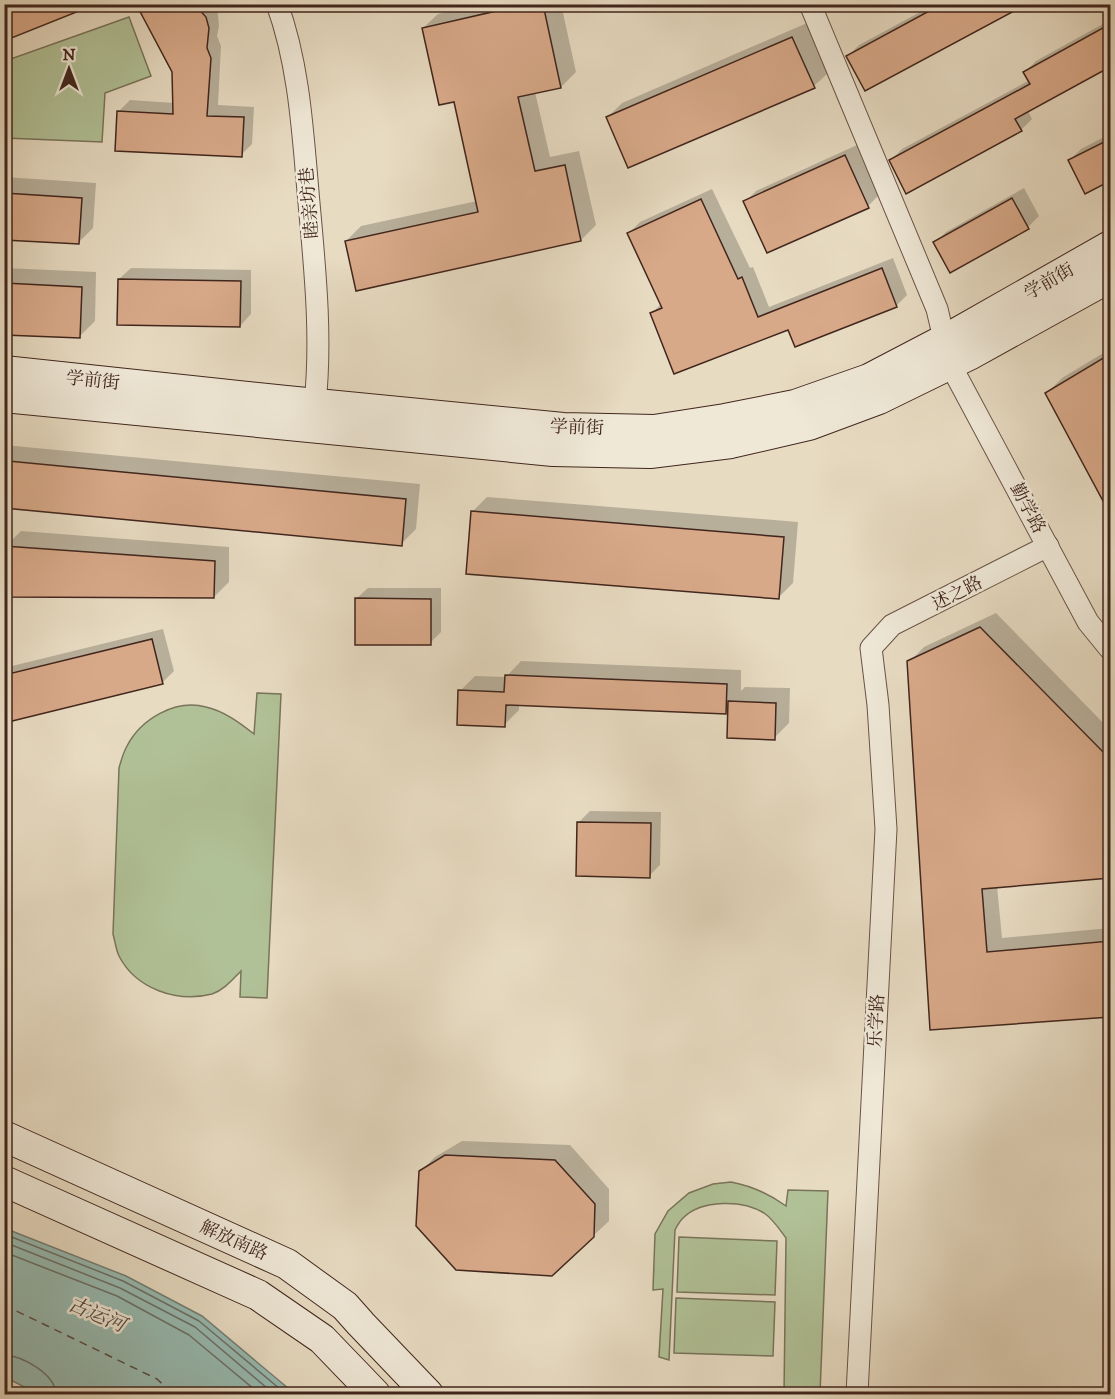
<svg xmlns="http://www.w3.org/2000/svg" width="1115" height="1399" font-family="'IM FELL DW Pica','Noto Serif SC',serif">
  <rect width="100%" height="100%" fill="#e7dbc2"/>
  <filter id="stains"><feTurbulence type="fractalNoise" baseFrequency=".00333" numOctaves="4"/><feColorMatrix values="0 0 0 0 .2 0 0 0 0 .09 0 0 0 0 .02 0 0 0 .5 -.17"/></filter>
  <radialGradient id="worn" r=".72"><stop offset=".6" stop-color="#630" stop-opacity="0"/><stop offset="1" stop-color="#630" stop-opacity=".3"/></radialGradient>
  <g fill="#b1c197" stroke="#79745a" stroke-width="1.5">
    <path d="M 129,17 L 151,76 L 105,93 L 102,142 L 5,138 L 5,61 Z"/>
    <path d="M 257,693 L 281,694 L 267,998 L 240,997 L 241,971 C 232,980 224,990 212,994 C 177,1003 136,989 119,956 C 116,950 115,941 113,934 L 119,768 C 121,761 123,753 127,746 C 141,719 175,699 206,707 C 224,711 240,723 254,734 Z"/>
    <path d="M 731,1182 C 752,1186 768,1193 786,1206 L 788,1190 L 828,1191 L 820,1394 L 784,1394 L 786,1238 C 780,1230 773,1219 764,1213 C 743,1200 702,1199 683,1218 C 680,1221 677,1226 675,1230 L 669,1360 L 659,1357 L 663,1289 L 653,1290 L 655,1234 L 668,1211 L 689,1193 L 713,1184 Z"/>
    <path d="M 679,1237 L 777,1241 L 775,1295 L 677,1292 Z"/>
    <path d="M 676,1298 L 775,1302 L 773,1356 L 674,1353 Z"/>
  </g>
  <path fill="#97bbb2" stroke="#757f76" stroke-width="1.5" d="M 4,1228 L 126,1276 L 202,1316 L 295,1394 L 38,1394 L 5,1377 Z"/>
  <g fill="#0003">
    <path d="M 138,4 L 217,5 L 219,26 L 217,36 L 221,46 L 218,105 L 254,107 L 252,144 L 241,155 L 119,111 L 130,100 L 174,103 L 173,72 Z"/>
    <path d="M 479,4 L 561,4 L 576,72 L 561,87 L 535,92 L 550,157 L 579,151 L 596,225 L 581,240 L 346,241 L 361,226 L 477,201 L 455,100 L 423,28 L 438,14 Z"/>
    <path d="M 935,4 L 1024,4 L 848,56 L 859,45 Z"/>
    <path d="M 1110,20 L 1110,66 L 1028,111 L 1032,119 L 1021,130 L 891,160 L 902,149 L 1030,80 L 1025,72 L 1036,61 Z"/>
    <path d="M 807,23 L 829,72 L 814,86 L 608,117 L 622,103 Z"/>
    <path d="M 1110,134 L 1110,179 L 1085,192 L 1070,160 L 1081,149 Z"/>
    <path d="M 857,145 L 879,195 L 868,206 L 745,202 L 756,191 Z"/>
    <path d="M 4,177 L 96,183 L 93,228 L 78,243 L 4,238 Z"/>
    <path d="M 1024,188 L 1039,216 L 1028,227 L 935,243 L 946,232 Z"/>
    <path d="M 712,189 L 750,268 L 753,267 L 769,307 L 893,258 L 907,295 L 896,306 L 789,328 L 652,313 L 662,303 L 629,233 L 640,222 Z"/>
    <path d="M 4,268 L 96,272 L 95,321 L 80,336 L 4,333 Z"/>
    <path d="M 131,268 L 251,270 L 251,314 L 240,326 L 119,279 Z"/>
    <path d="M 1110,349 L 1110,510 L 1047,393 L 1062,378 Z"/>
    <path d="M 4,445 L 420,484 L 416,529 L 401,544 L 4,484 Z"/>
    <path d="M 487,497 L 798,522 L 793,583 L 778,598 L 472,512 Z"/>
    <path d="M 21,531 L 229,547 L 229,582 L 214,597 L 6,546 Z"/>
    <path d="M 368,588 L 441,588 L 441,632 L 430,643 L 356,599 Z"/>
    <path d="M 996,613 L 1110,730 L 1110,876 L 997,886 L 1002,938 L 1110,928 L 1110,1016 L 931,1029 L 909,662 L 924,647 Z"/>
    <path d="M 163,629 L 174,671 L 162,683 L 4,709 L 4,670 L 8,667 Z"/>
    <path d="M 521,661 L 741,670 L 741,691 L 745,687 L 790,688 L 789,723 L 774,738 L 729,709 L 725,713 L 519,704 L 519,710 L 504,725 L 460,691 L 475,676 L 506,677 Z"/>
    <path d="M 590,811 L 661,812 L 660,865 L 649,876 L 579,822 Z"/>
    <path d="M 462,1141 L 570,1145 L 609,1189 L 609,1221 L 593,1236 L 420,1172 L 435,1157 Z"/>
  </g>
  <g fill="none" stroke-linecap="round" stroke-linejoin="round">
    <g stroke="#6c7068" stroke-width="1.5">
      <path d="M 4,1234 L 123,1281 L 199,1321 L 286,1394"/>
      <path d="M 4,1242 L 120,1288 L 195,1327 L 274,1394"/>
      <path d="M 4,1252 L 117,1296 L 189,1335 L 260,1394"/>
      <path d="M 4,1355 C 23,1356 55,1374 56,1394"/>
    </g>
    <path stroke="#564b42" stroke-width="1.5" stroke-dasharray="8 6" stroke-linecap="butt" d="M 4,1305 L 157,1379 L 173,1394"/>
  </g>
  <g fill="#d8a989" stroke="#41261d" stroke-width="1.5">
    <path d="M 4,4 L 94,4 L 94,5 L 4,41 Z"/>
    <path d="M 136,4 L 194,4 L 206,17 L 209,28 L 207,48 L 211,58 L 207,116 L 244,117 L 242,157 L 115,151 L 117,111 L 173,114 L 172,72 Z"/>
    <path d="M 527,4 L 543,4 L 561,88 L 518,97 L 535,171 L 565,165 L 581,241 L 356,291 L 345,241 L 478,212 L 454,102 L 439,105 L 422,28 Z"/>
    <path d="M 942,4 L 1027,4 L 865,91 L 846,56 Z"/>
    <path d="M 1110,24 L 1110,67 L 1015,119 L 1022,131 L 906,194 L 889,160 L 1030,84 L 1023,72 Z"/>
    <path d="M 792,37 L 815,88 L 628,168 L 606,117 Z"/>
    <path d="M 1110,139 L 1110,181 L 1085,194 L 1068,160 Z"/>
    <path d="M 845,155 L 869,208 L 767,253 L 743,201 Z"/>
    <path d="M 4,193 L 82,198 L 79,244 L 4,240 Z"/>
    <path d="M 1012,198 L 1029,229 L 950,273 L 933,242 Z"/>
    <path d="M 701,199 L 738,279 L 742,277 L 758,317 L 882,268 L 897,307 L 795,347 L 788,330 L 674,374 L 650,313 L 662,308 L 627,233 Z"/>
    <path d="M 118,279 L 241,281 L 240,327 L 117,325 Z"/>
    <path d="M 4,283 L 82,287 L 80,338 L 4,335 Z"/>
    <path d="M 1110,354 L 1110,514 L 1045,393 Z"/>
    <path d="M 8,461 L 406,499 L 402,546 L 4,508 Z"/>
    <path d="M 471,511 L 784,537 L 779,599 L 466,574 Z"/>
    <path d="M 4,546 L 215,561 L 214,598 L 4,597 Z"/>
    <path d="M 355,598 L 431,599 L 431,645 L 355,645 Z"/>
    <path d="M 980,627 L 1110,759 L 1110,878 L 982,889 L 987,952 L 1110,941 L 1110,1017 L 930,1030 L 907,661 Z"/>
    <path d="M 152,639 L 163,684 L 4,723 L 4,675 Z"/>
    <path d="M 505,675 L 727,684 L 726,714 L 506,705 L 505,727 L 457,725 L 458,690 L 504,692 Z"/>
    <path d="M 728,701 L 776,703 L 775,740 L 727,738 Z"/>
    <path d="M 577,822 L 651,823 L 650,878 L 576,876 Z"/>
    <path d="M 445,1155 L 555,1160 L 595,1204 L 594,1237 L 552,1276 L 456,1270 L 416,1226 L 419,1171 Z"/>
  </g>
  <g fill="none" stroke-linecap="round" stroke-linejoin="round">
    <defs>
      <g id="minor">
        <path d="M 277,4 C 300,67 303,137 309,203 C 315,270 322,337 315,404"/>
        <path d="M 810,4 L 937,309 L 950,364 L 1088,622 L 1110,649"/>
        <path d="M 857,1394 L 886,829 L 878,705 L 871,648 L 892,625 L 1048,546"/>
      </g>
      <g id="secondary">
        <path d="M 4,371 L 286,401 L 563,428 L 654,430 L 725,419 L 795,405 L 869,379 L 957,333 L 1110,246"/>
        <path d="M 4,397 L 553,451 L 650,453 L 731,443 L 809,425 L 879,399 L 969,355 L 1110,277"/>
        <path d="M 4,1136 L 287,1264 L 345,1306 L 361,1324 L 428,1394"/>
        <path d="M 4,1181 L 258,1295 L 322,1339 L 375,1394"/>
      </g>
    </defs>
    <use href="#minor" stroke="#6a5346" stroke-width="23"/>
    <use href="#secondary" stroke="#41261d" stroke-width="32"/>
    <use href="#minor" stroke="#efe8d7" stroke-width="21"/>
    <use href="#secondary" stroke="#efe8d7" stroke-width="30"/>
  </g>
  <g text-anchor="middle" stroke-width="5" stroke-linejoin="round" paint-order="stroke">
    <g font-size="18" fill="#41261d" stroke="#efe8d7">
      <text transform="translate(309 203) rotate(-95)" y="6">睦亲坊巷</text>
      <text transform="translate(1049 281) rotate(-30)" y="6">学前街</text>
      <text transform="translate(93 380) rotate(6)" y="6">学前街</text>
      <text transform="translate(577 427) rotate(2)" y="6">学前街</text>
      <text transform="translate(1028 508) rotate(62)" y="6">勤学路</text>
      <text transform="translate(957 593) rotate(-27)" y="6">述之路</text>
      <text transform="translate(876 1021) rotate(-87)" y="6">乐学路</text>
      <text transform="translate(234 1240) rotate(24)" y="6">解放南路</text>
    </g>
    <g font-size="20" font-style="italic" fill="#564b42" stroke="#efe8d7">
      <text transform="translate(97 1314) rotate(23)" y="7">古运河</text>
    </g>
  </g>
  <rect width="1115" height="1399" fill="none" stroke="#e7dbc2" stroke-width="24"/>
  <rect x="6" y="6" width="1103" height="1387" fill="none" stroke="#41261d" stroke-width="3"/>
  <rect x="12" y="12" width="1091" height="1375" fill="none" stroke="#41261d" stroke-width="1.5"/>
  <g transform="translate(69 69)" stroke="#efe8d7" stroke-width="4.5" paint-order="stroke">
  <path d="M0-4.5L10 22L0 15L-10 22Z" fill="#41261d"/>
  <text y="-9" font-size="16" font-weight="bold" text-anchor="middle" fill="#41261d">N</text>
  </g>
  <rect width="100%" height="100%" filter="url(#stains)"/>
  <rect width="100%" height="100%" fill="url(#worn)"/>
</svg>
